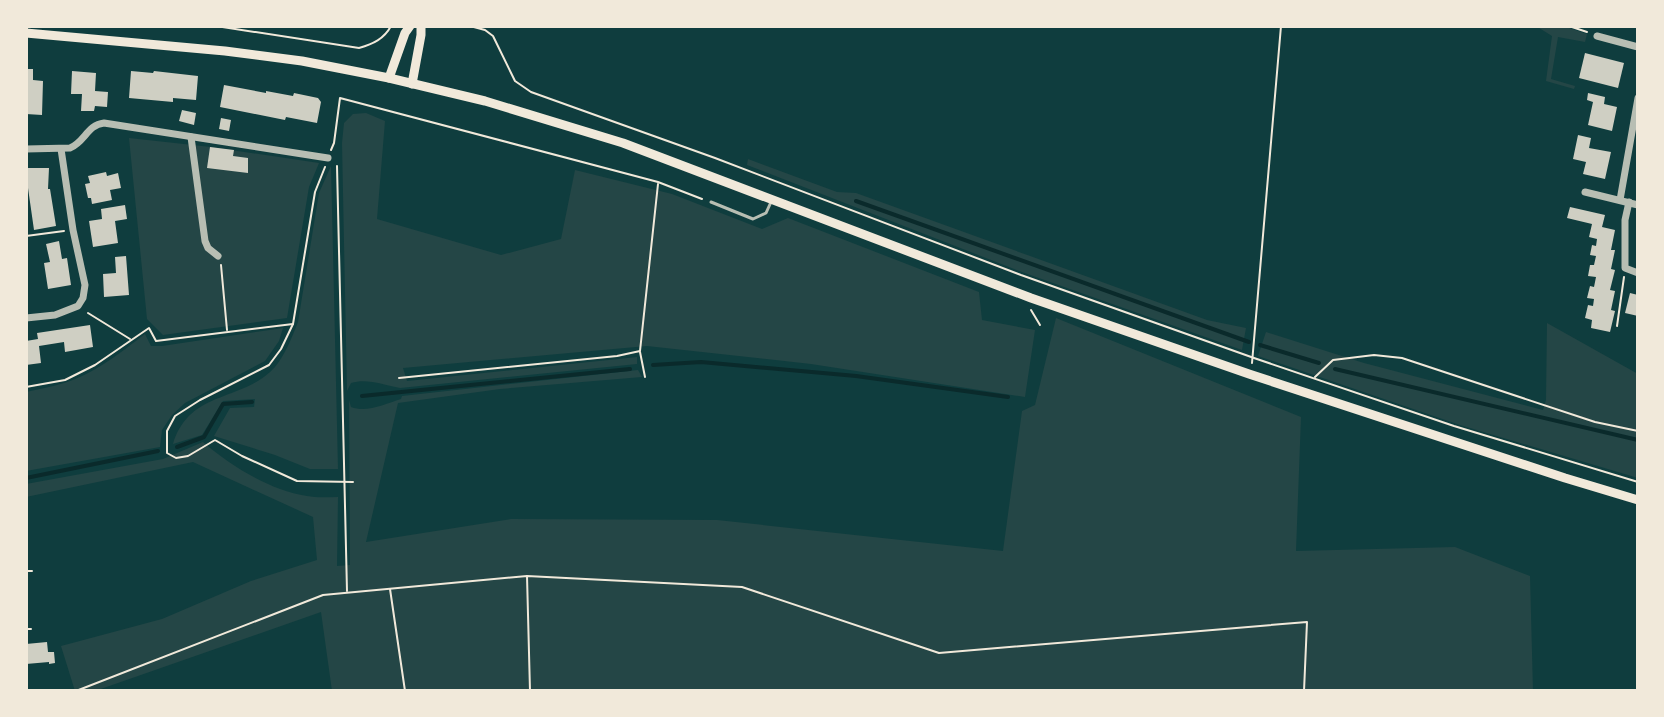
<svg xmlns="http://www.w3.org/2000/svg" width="1664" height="717" font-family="'Source Sans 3',sans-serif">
  <rect width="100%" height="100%" fill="#0f3d3e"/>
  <g fill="#244646">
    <path d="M 1536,26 L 1563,26 L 1587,34 L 1585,42 L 1558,37 L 1551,79 L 1575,86 L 1574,89 L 1546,81 L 1552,36 Z"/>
    <path d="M 366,113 L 385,121 L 377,219 L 501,255 L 561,239 L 575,170 L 672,194 L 762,229 L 788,218 L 979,292 L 982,320 L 1035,330 L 1025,397 L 811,364 L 647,346 L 403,368 L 407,381 L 637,357 L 637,364 L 400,388 C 384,385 367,378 351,383 L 347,391 L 342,143 L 344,123 L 353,114 Z"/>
    <path d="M 129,138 L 211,147 L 319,163 L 309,187 L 287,318 L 163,335 L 147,319 Z"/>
    <path d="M 748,159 L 837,192 L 856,193 L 1207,320 L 1246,328 L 1242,350 L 1022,272 L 747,165 Z"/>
    <path d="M 331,166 L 338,469 L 310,469 L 275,455 L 214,436 L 230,408 L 254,407 L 255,399 L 223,401 L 202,435 L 173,444 C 190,389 242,403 275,367 C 285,355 292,337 298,322 L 319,193 Z"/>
    <path d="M 1056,318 L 1301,417 L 1296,551 L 1455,547 L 1530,576 L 1533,691 L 332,691 L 321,612 L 95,691 L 75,691 L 61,646 L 162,619 L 251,581 L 317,560 L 313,517 L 193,462 L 26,497 L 26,484 L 163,459 L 203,442 C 231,466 269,490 307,496 C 317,498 328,497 338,497 L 337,566 L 350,565 L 349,400 L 351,407 C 367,413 385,404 401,399 L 402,396 L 638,370 L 642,377 L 500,389 L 398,403 L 366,542 L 511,519 L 717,520 L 1003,551 L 1022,411 L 1035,405 Z"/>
    <path d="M 1547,323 L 1638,374 L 1638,478 L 1460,425 L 1258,356 L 1266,332 L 1364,363 L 1543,410 L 1546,400 Z"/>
    <path d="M 283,328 L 279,341 L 265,361 L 185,403 L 172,415 L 162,430 L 160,447 L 26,471 L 26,392 C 38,389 51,387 64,383 C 94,374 120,353 145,334 L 151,346 L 162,346 Z"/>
  </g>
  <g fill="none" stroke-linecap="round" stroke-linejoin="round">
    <g stroke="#0a2a2b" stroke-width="4">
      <path d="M 856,201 L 1249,342"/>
      <path d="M 1260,345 L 1319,363"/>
      <path d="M 653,365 L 701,362 L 856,376 L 1008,397"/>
      <path d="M 1335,369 L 1638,440"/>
      <path d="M 362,396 L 630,369"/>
      <path d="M 177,447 L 204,437 L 223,404 L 252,402"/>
      <path d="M 26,478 L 158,451"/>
    </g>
  </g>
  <g fill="#cfcfc3">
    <path d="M 1585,53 L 1624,63 L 1618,88 L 1579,78 Z"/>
    <path d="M 26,69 L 33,69 L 33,80 L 43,81 L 42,115 L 26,114 Z"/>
    <path d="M 72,71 L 96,73 L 95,91 L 108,92 L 107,107 L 95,106 L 94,111 L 81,111 L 82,94 L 71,94 Z"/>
    <path d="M 131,71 L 153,73 L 154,71 L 198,76 L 196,100 L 173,98 L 173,102 L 129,98 Z"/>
    <path d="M 224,85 L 266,93 L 266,91 L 293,96 L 294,93 L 318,98 L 321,102 L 317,123 L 286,117 L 285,120 L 220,107 Z"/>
    <path d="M 1588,93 L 1605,97 L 1604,104 L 1617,107 L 1612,131 L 1588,125 L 1593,102 L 1587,100 Z"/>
    <path d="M 182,110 L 196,113 L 194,125 L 179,121 Z"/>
    <path d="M 221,118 L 231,120 L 229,131 L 219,129 Z"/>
    <path d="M 1578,135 L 1591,138 L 1589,148 L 1611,152 L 1605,179 L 1583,174 L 1586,162 L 1573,159 Z"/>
    <path d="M 210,147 L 234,150 L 233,156 L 248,158 L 248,173 L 207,168 Z"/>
    <path d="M 26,168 L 49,168 L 48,189 L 50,189 L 56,226 L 34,230 L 28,188 L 26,188 Z"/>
    <path d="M 106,172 L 107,176 L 118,173 L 121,188 L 110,190 L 112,200 L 92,204 L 91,198 L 88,198 L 85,184 L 90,183 L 88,176 Z"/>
    <path d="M 125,205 L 127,219 L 115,221 L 118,243 L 93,247 L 89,221 L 102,219 L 101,209 Z"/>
    <path d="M 1570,207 L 1605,215 L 1602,227 L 1615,230 L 1611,250 L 1615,250 L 1611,269 L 1615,270 L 1610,290 L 1615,291 L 1611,310 L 1615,311 L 1610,332 L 1591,328 L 1592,320 L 1585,318 L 1588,305 L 1593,306 L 1594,299 L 1587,298 L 1590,286 L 1594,287 L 1596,277 L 1588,276 L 1590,265 L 1594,265 L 1596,256 L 1590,255 L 1592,245 L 1596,246 L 1597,239 L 1589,237 L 1592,224 L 1567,218 Z"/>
    <path d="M 59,241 L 62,259 L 67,258 L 71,285 L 48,289 L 44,263 L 50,262 L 46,244 Z"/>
    <path d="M 126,256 L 129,295 L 104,297 L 103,274 L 116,273 L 115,257 Z"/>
    <path d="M 1630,293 L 1638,295 L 1638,316 L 1625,313 Z"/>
    <path d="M 90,325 L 93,347 L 65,352 L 64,342 L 39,346 L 41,363 L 26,365 L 26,341 L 38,339 L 37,333 Z"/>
    <path d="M 47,642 L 48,652 L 54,652 L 55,663 L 49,664 L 49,662 L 26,664 L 26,644 Z"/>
  </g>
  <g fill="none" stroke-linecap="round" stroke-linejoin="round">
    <g stroke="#f1e9da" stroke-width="2">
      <path d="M 216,26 L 359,48 C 373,44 384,39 391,26"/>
      <path d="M 470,26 L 485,30 L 493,36 L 515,81 L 531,92 L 715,158 L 1021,275 L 1254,358 L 1454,426 L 1638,482"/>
      <path d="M 1569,26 L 1587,32"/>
      <path d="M 331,150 L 334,143 L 340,98 L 658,182 L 702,199"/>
      <path d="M 337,166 L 347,591"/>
      <path d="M 325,167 L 315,192 L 293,324 L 281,349 L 269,365 L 200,400 L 175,416 L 167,431 L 167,453 L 176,458 L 188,456 L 215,440 L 242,456 L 297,481 L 353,482"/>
      <path d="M 26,236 L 64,231"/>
      <path d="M 221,265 L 227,330"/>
      <path d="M 1031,310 L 1040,325"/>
      <path d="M 88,313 L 130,339"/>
      <path d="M 1617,326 L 1624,277"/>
      <path d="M 640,352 L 645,377"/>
      <path d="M 1252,363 L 1281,26"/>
      <path d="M 1315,377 L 1333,360 L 1374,355 L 1402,358 L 1595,422 L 1638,431"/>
      <path d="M 399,378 L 617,356 L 640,351 L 658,184"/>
      <path d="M 26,387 L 65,380 L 95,365 L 149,328 L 156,341 L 293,324"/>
      <path d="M 26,571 L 32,571"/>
      <path d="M 527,576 L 530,691"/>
      <path d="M 390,589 L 405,691"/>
      <path d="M 26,629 L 31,629"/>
      <path d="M 76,691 L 323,595 L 527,576 L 742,587 L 939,653 L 1307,622 L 1304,691"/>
    </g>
    <path stroke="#b8beb3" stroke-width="3" d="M 711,202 L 753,219 L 766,213 L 771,202"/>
    <g stroke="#b8beb3" stroke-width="7">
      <path d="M 1597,36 L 1638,47"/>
      <path d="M 191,137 L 205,241 L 208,248 L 218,256"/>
      <path d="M 26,149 L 70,148 C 85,142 87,125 104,123 L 328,158"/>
      <path d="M 1585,192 L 1638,205"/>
      <path d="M 1620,200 L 1638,98"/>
      <path d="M 1629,202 L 1625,220 L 1625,268 L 1638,273"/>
      <path d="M 26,318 L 55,315 L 78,306 L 83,298 L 85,285 L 73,230 L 61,149"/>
    </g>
    <g stroke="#f1e9da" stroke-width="9">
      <path d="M 26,33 L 225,51 L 302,61 L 389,78 L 485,101 L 623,143 L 1031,298 L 1249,374 L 1565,478 L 1638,500"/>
      <path d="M 389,78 L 405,33 L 410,26"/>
      <path d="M 412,84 L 421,35 L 421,26"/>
    </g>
  </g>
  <rect width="1664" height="717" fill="none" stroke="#f1e9da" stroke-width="56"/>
</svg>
